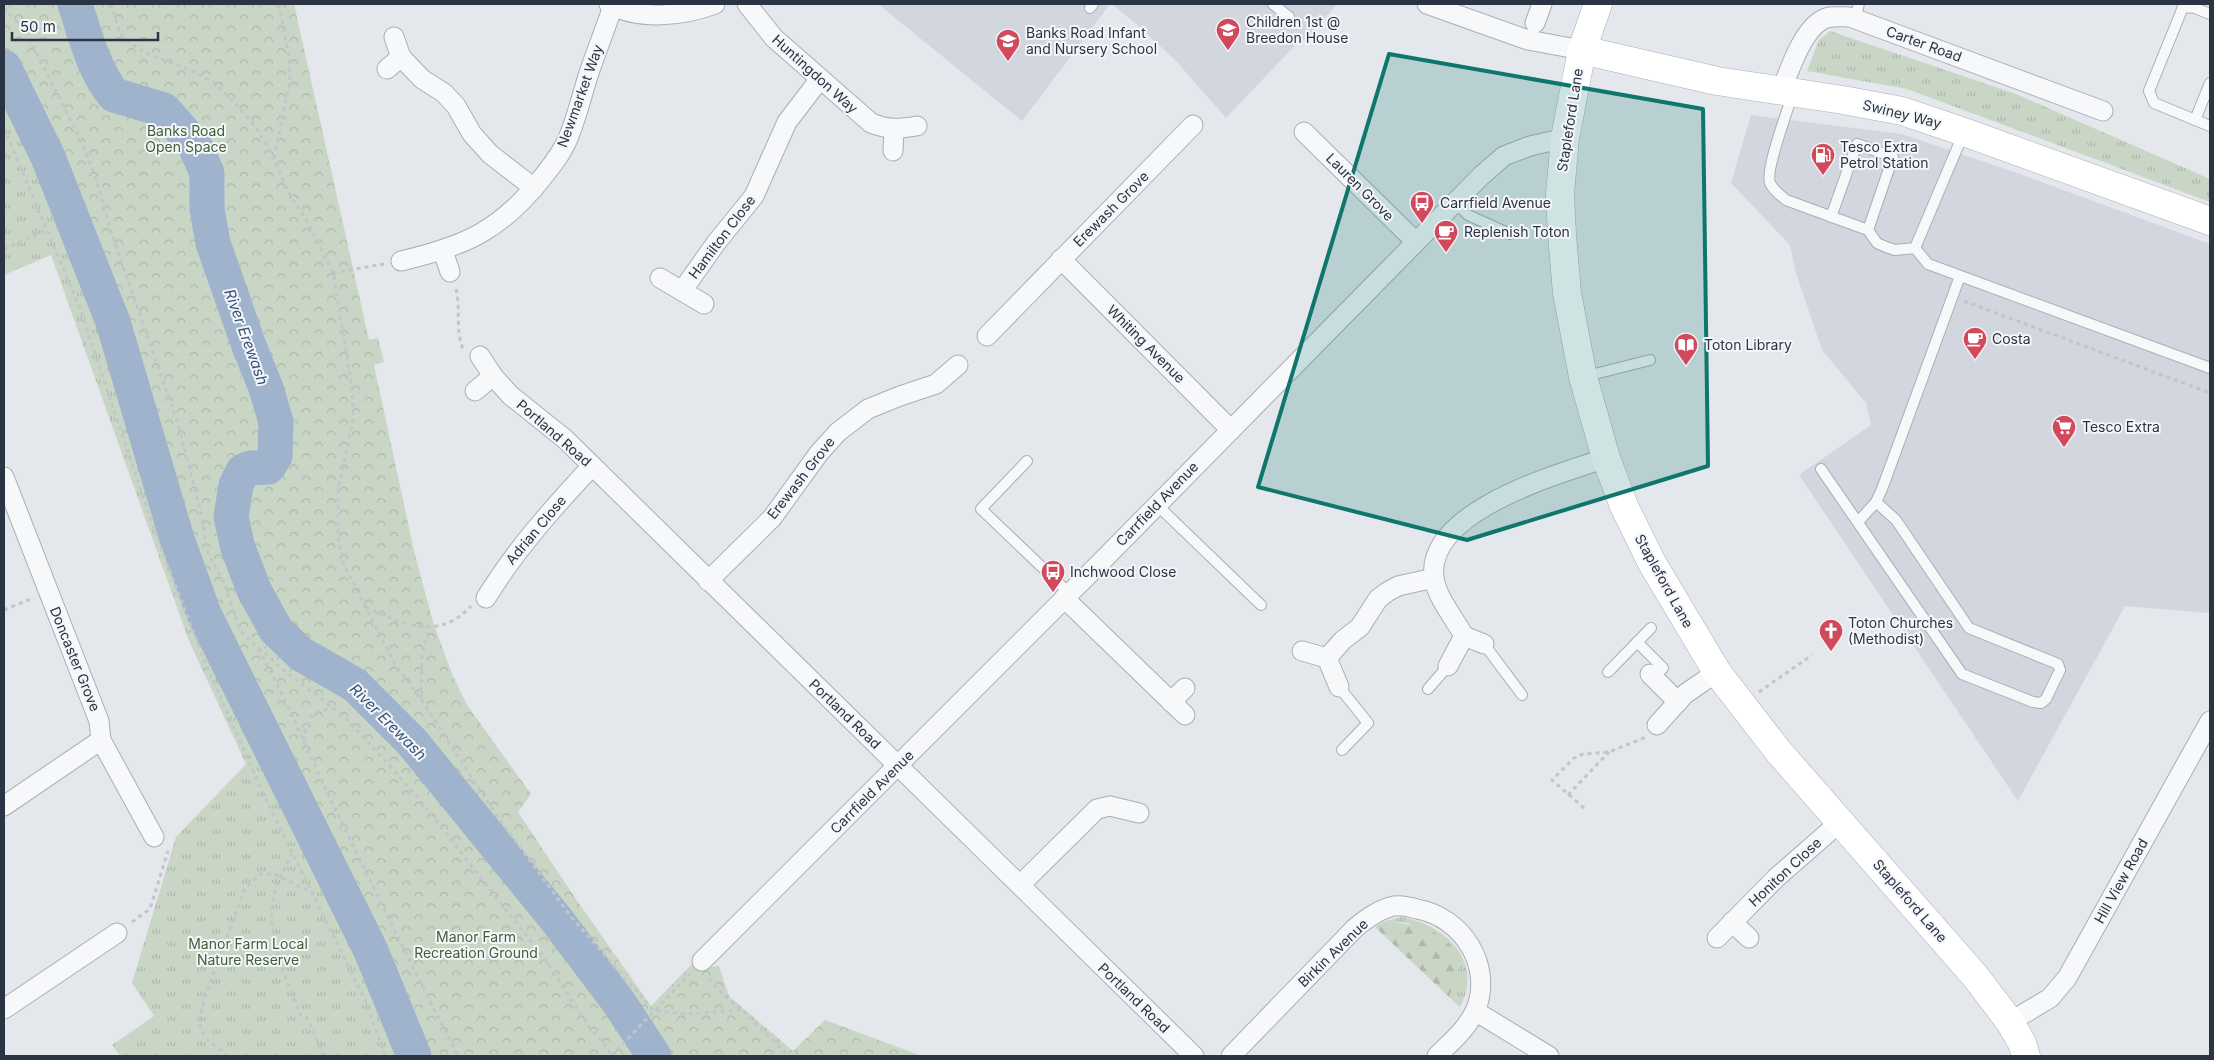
<svg xmlns="http://www.w3.org/2000/svg" width="2214" height="1060" font-family="Inter,sans-serif">
  <defs>
    <pattern id="grass-tufts" width="24" height="20" patternUnits="userSpaceOnUse" patternTransform="scale(1.25)"><rect width="24" height="20" fill="#c9d6c5"/><path d="M3 7l-1-3M5 7V3M7 7l1-3M15 17l-1-3M17 17v-4M19 17l1-3" fill="none" stroke="#adb8ab"/></pattern>
    <pattern id="forest-firs" width="22" height="20" patternUnits="userSpaceOnUse" patternTransform="scale(1.25)"><rect width="22" height="20" fill="#c9d6c5"/><path d="M5 1l3.5 6h-7zM16 11l3.5 6h-7z" fill="#adb8ab"/></pattern>
    <pattern id="park-crowns" width="20" height="18" patternUnits="userSpaceOnUse" patternTransform="scale(1.25)"><rect width="20" height="18" fill="#c9d6c5"/><path d="M2 6a3 3 0 1 1 6 0M12 15a3 3 0 1 1 6 0" fill="none" stroke="#adb8ab"/></pattern>
  </defs>
  <rect width="100%" height="100%" fill="#e4e7ec"/>
  <g fill="#d2d6de">
    <path d="M 878,4 L 1110,4 L 1022,121 Z"/>
    <path d="M 1112,4 L 1337,4 L 1308,38 L 1305,41 L 1301,39 L 1226,118 L 1177,62 L 1141,28 Z"/>
    <path d="M 1751,115 L 1902,134 L 2020,174 L 2210,244 L 2210,613 L 2125,606 L 2018,801 L 1799,475 L 1871,425 L 1866,403 L 1822,350 L 1796,273 L 1790,245 L 1731,183 Z"/>
  </g>
  <g fill="url(#grass-tufts)">
    <path d="M 1830,31 L 2016,94 L 2210,179 L 2210,202 L 1907,89 L 1807,71 L 1819,40 Z"/>
    <path d="M 4,68 L 55,174 L 126,357 L 178,525 L 275,754 L 336,892 L 404,1056 L 120,1056 L 112,1045 L 154,1016 L 132,983 L 176,837 L 246,764 L 189,641 L 51,255 L 4,275 Z"/>
    <path d="M 1401,917 C 1444,924 1485,961 1460,1007 L 1449,997 L 1458,971 L 1409,923 L 1382,922 Z"/>
  </g>
  <path fill="url(#forest-firs)" d="M 1382,922 C 1408,923 1450,928 1458,959 C 1461,971 1453,985 1449,997 L 1375,927 Z"/>
  <path fill="url(#park-crowns)" d="M 4,4 L 294,4 L 369,340 L 378,338 L 384,362 L 374,365 L 414,551 L 433,622 L 452,674 L 467,705 L 531,794 L 518,812 L 578,902 L 651,1006 L 699,957 L 710,967 L 719,966 L 729,996 L 793,1051 L 825,1020 L 922,1056 L 404,1056 L 336,892 L 275,754 L 205,608 L 126,357 L 55,174 L 4,68 Z"/>
  <g fill="none" stroke-linecap="round" stroke-linejoin="round">
    <g stroke="#9fb4cc" stroke-width="35">
      <path d="M 75,4 C 85,35 93,69 114,95 L 164,110 L 194,144 L 200,157 L 207,173 L 207,209 L 213,243 L 249,346 L 266,388 L 276,422 L 275,456 L 268,467 L 250,468 L 243,471 L 236,485 L 231,517 L 238,548 L 254,590 L 276,630 L 301,654 L 355,685 L 412,742 L 556,919 L 620,1004 L 654,1056"/>
      <path d="M 4,67 L 48,157 L 113,322 L 177,539 L 204,614 L 371,951 L 414,1056"/>
    </g>
    <defs>
      <g id="lane">
        <path d="M 1273,4 L 1289,17"/>
        <path d="M 1090,8 L 1093,4"/>
        <path d="M 2210,14 L 2195,8 L 2183,7 L 2149,91 L 2154,103 L 2210,126"/>
        <path d="M 1855,18 L 1859,4"/>
        <path d="M 1793,93 C 1788,109 1765,170 1770,183 C 1773,190 1780,195 1786,200 L 1868,230 L 1877,243 L 1886,247 L 1895,250 L 1915,248"/>
        <path d="M 2195,120 L 2210,83"/>
        <path d="M 1455,202 L 1468,215 L 1510,234"/>
        <path d="M 1831,217 L 1857,144 L 1893,157 L 1868,230"/>
        <path d="M 1915,248 L 1928,264 L 2210,368"/>
        <path d="M 1915,248 L 1964,132"/>
        <path d="M 1583,377 L 1650,360"/>
        <path d="M 1027,461 L 981,509 L 1069,593"/>
        <path d="M 1821,469 L 1962,674 L 2033,702 L 2041,703 L 2046,699 L 2060,670 L 2058,664 L 1969,628 L 1896,520 L 1876,502"/>
        <path d="M 1156,504 L 1261,605"/>
        <path d="M 1858,522 L 1876,502 L 1882,489 L 1960,276"/>
        <path d="M 1637,642 L 1663,668 L 1654,678"/>
        <path d="M 1484,644 L 1522,695"/>
        <path d="M 1608,672 L 1651,628"/>
        <path d="M 1339,687 L 1368,723 L 1342,750"/>
        <path d="M 1428,689 L 1448,666"/>
      </g>
      <g id="street">
        <path d="M 609,4 C 640,21 683,16 715,4"/>
        <path d="M 747,4 L 774,38 L 871,123 C 888,130 899,129 917,126"/>
        <path d="M 1427,4 L 1528,40 L 1582,50"/>
        <path d="M 1535,23 L 1542,4"/>
        <path d="M 394,37 L 401,57 L 422,79 L 444,93 L 456,106 L 472,134 L 490,154 L 534,188"/>
        <path d="M 387,69 L 401,57"/>
        <path d="M 1781,92 C 1789,71 1802,31 1822,20 C 1830,15 1841,17 1850,17 L 2103,111"/>
        <path d="M 1304,132 L 1416,242"/>
        <path d="M 893,151 L 894,130"/>
        <path d="M 443,251 L 450,272"/>
        <path d="M 1061,259 L 1231,430"/>
        <path d="M 401,261 C 465,246 500,231 542,178 C 552,165 563,152 569,136 C 578,114 583,90 591,67 C 598,47 606,27 613,6"/>
        <path d="M 660,278 L 704,304"/>
        <path d="M 682,291 L 716,243 L 754,196 L 787,122 L 820,79"/>
        <path d="M 987,336 L 1193,125"/>
        <path d="M 480,356 L 493,376 L 510,395 L 565,439 L 1194,1056"/>
        <path d="M 475,391 L 493,376"/>
        <path d="M 4,477 L 99,721 L 101,740 L 154,837"/>
        <path d="M 708,581 L 772,518 L 819,453 L 838,432 L 868,409 L 900,396 L 936,384 L 958,365"/>
        <path d="M 486,598 C 516,549 553,508 592,466"/>
        <path d="M 1064,598 L 1185,715"/>
        <path d="M 1464,636 L 1484,644"/>
        <path d="M 1302,651 L 1327,658 L 1339,687"/>
        <path d="M 1327,658 L 1343,640 L 1360,627 L 1378,599 L 1387,592 L 1398,586 L 1434,578"/>
        <path d="M 1448,666 L 1464,636 C 1454,618 1437,598 1434,578 C 1425,511 1559,474 1606,458"/>
        <path d="M 1650,674 L 1678,702"/>
        <path d="M 1171,702 L 1185,688"/>
        <path d="M 1657,725 L 1685,694 L 1717,672"/>
        <path d="M 4,806 L 101,740"/>
        <path d="M 1020,885 L 1097,809 L 1110,806 L 1139,813"/>
        <path d="M 1732,922 L 1749,938"/>
        <path d="M 1717,938 L 1776,878 L 1840,822"/>
        <path d="M 702,961 L 1100,563 L 1481,176 L 1504,156 L 1530,146 L 1565,138"/>
        <path d="M 4,1009 L 117,933"/>
        <path d="M 1475,1011 L 1549,1056"/>
        <path d="M 2010,1022 L 2050,998 L 2067,978 L 2210,721"/>
        <path d="M 1231,1056 L 1355,928 C 1366,919 1379,909 1394,906 C 1401,905 1410,907 1417,909 C 1462,917 1493,965 1476,1009 C 1468,1028 1451,1042 1437,1056"/>
      </g>
      <g id="secondary">
        <path d="M 1598,4 L 1582,50 L 1565,138 L 1560,194 L 1562,235 L 1567,293 L 1583,377 L 1606,458 L 1624,506 L 1652,563 L 1717,672 L 1778,751 L 1975,976 L 2010,1022 L 2022,1043 L 2026,1056"/>
        <path d="M 1582,50 L 1717,81 L 1843,100 L 1902,111 L 1964,132 L 2210,221"/>
      </g>
    </defs>
    <use href="#lane" stroke="#a9aeb7" stroke-width="12"/>
    <use href="#street" stroke="#a9aeb7" stroke-width="21"/>
    <use href="#secondary" stroke="#a9aeb7" stroke-width="29"/>
    <g stroke="#c2c5cb" stroke-width="3" stroke-dasharray="4 4" stroke-linecap="butt">
      <path d="M 111,4 L 119,31 L 127,41 L 148,54 L 192,71 L 215,83 L 235,103 L 255,126 L 274,158 L 288,192 L 307,221 L 333,273 L 350,374 L 353,402 L 353,421 L 338,490 L 338,537 L 344,565 L 395,664 L 421,699 L 495,813 L 572,918 L 654,1011 L 687,1014 L 742,1010"/>
      <path d="M 4,8 L 26,32 L 82,143 L 95,176 L 112,235 L 179,427 L 201,513 L 208,553 L 226,587 L 238,626 L 244,635 L 288,674 L 343,715 L 415,794 L 547,962 L 589,1027 L 605,1045 L 612,1056"/>
      <path d="M 4,128 L 79,306 L 155,532 L 204,660 L 262,791 L 366,1002 L 385,1056"/>
      <path d="M 274,158 L 290,80 L 289,58 L 279,4"/>
      <path d="M 4,249 L 47,230"/>
      <path d="M 333,273 L 384,264"/>
      <path d="M 456,289 C 461,309 455,330 463,349"/>
      <path d="M 1964,301 L 2210,393"/>
      <path d="M 366,607 C 402,624 438,642 471,606"/>
      <path d="M 4,610 L 31,599"/>
      <path d="M 258,649 C 285,695 304,744 327,792 C 370,880 413,969 458,1056"/>
      <path d="M 1759,692 L 1812,655"/>
      <path d="M 421,699 L 422,655 L 429,628"/>
      <path d="M 304,741 C 305,718 311,712 334,708"/>
      <path d="M 1568,795 L 1609,752"/>
      <path d="M 1584,808 L 1552,780 L 1574,758 L 1583,754 L 1609,752 L 1646,737"/>
      <path d="M 292,853 C 286,867 275,885 273,900 C 266,937 288,983 301,1016 L 307,1018 L 324,1056"/>
      <path d="M 132,922 L 150,909 L 168,851"/>
      <path d="M 709,978 L 722,994 L 742,1010 L 789,1056"/>
      <path d="M 228,1056 L 205,1038 L 198,1021 L 208,988 L 245,888 L 261,874 L 274,874 L 313,893"/>
      <path d="M 611,1056 L 690,974"/>
    </g>
    <use href="#lane" stroke="#f7f8fa" stroke-width="10"/>
    <use href="#street" stroke="#f7f8fa" stroke-width="19"/>
    <use href="#secondary" stroke="#fff" stroke-width="28"/>
  </g>
  <path fill="#0f766e" fill-opacity="0.2" stroke="#0f766e" stroke-width="4" stroke-linejoin="round" d="M 1389,54 L 1703,109 L 1708,466 L 1467,540 L 1258,487 Z"/>
  <defs>
    <symbol id="school-pin" viewBox="-11 -11 22 30"><path d="M0 17L-7.5 6A9.5 9.5 0 1 1 7.5 6Z" fill="#d1495b" stroke="#f4f6f9"/><path d="M0-5L7-2L0 1L-7-2ZM-4 1L0 2.5L4 1V4Q0 6-4 4Z" fill="#fff"/></symbol>
    <symbol id="fuel-pin" viewBox="-11 -11 22 30"><path d="M0 17L-7.5 6A9.5 9.5 0 1 1 7.5 6Z" fill="#d1495b" stroke="#f4f6f9"/><path d="M-5.5-6h7V0h2V4h1.3V-2.5L3-4.5l.8-.8L6-3V5H2.5V1h-1V6h-7ZM-4.2-4.7v3.2H.2V-4.7Z" fill="#fff"/></symbol>
    <symbol id="bus-pin" viewBox="-11 -11 22 30"><path d="M0 17L-7.5 6A9.5 9.5 0 1 1 7.5 6Z" fill="#d1495b" stroke="#f4f6f9"/><path d="M-5-6H5V4H4V6H2V4H-2V6H-4V4H-5ZM-3.5-4V0h7V-4ZM-3.5 1.2v1.5H-2V1.2ZM2 1.2v1.5H3.5V1.2Z" fill="#fff"/></symbol>
    <symbol id="cafe-pin" viewBox="-11 -11 22 30"><path d="M0 17L-7.5 6A9.5 9.5 0 1 1 7.5 6Z" fill="#d1495b" stroke="#f4f6f9"/><path d="M-5.5-4.5H6V0H3Q3 3.5 0 3.5H-2.5Q-5.5 3.5-5.5 0ZM3-3.2v2h1.7v-2ZM-6 4.5H4V6H-6Z" fill="#fff"/></symbol>
    <symbol id="library-pin" viewBox="-11 -11 22 30"><path d="M0 17L-7.5 6A9.5 9.5 0 1 1 7.5 6Z" fill="#d1495b" stroke="#f4f6f9"/><path d="M-6-4Q-3-5.5-.7-3.5V5Q-3 3-6 4ZM6-4Q3-5.5 .7-3.5V5Q3 3 6 4Z" fill="#fff"/></symbol>
    <symbol id="supermarket-pin" viewBox="-11 -11 22 30"><path d="M0 17L-7.5 6A9.5 9.5 0 1 1 7.5 6Z" fill="#d1495b" stroke="#f4f6f9"/><path d="M-6-5.5h2.5l.6 2H6L4.5 2H-2.5L-4.4-4H-6ZM-1.5 3.2a1.3 1.3 0 1 0 .1 0ZM3 3.2a1.3 1.3 0 1 0 .1 0Z" fill="#fff"/></symbol>
    <symbol id="church-pin" viewBox="-11 -11 22 30"><path d="M0 17L-7.5 6A9.5 9.5 0 1 1 7.5 6Z" fill="#d1495b" stroke="#f4f6f9"/><path d="M-1.2-6h2.4v3.5h3.3v2.4h-3.3V6h-2.4V-.1h-3.3v-2.4h3.3Z" fill="#fff"/></symbol>
  </defs>
  <g fill-rule="evenodd">
    <use href="#school-pin" x="1214" y="16" width="28" height="38"/>
    <use href="#school-pin" x="994" y="27" width="28" height="38"/>
    <use href="#fuel-pin" x="1809" y="141" width="28" height="38"/>
    <use href="#bus-pin" x="1408" y="189" width="28" height="38"/>
    <use href="#cafe-pin" x="1432" y="218" width="28" height="38"/>
    <use href="#cafe-pin" x="1961" y="325" width="28" height="38"/>
    <use href="#library-pin" x="1672" y="331" width="28" height="38"/>
    <use href="#supermarket-pin" x="2050" y="413" width="28" height="38"/>
    <use href="#bus-pin" x="1039" y="558" width="28" height="38"/>
    <use href="#church-pin" x="1817" y="617" width="28" height="38"/>
  </g>
  <g text-anchor="middle" stroke-width="4" stroke-linejoin="round" paint-order="stroke">
    <g font-size="14" fill="#2b3445" stroke="#f4f6f9" text-anchor="start">
      <text x="1246" y="27">Children 1st @<tspan x="1246" dy="16">Breedon House</tspan></text>
      <text x="1026" y="38">Banks Road Infant<tspan x="1026" dy="16">and Nursery School</tspan></text>
      <text x="1840" y="152">Tesco Extra<tspan x="1840" dy="16">Petrol Station</tspan></text>
      <text x="1440" y="208">Carrfield Avenue</text>
      <text x="1464" y="237">Replenish Toton</text>
      <text x="1992" y="344">Costa</text>
      <text x="1704" y="350">Toton Library</text>
      <text x="2082" y="432">Tesco Extra</text>
      <text x="1070" y="577">Inchwood Close</text>
      <text x="1848" y="628">Toton Churches<tspan x="1848" dy="16">(Methodist)</tspan></text>
    </g>
    <g font-size="14" fill="#2b3445" stroke="#f4f6f9">
      <text transform="translate(1924 44) rotate(20)" y="5">Carter Road</text>
      <text transform="translate(815 74) rotate(42)" y="5">Huntingdon Way</text>
      <text transform="translate(580 96) rotate(-70)" y="5">Newmarket Way</text>
      <text transform="translate(1902 114) rotate(14)" y="5">Swiney Way</text>
      <text transform="translate(1570 120) rotate(-81)" y="5">Stapleford Lane</text>
      <text transform="translate(1360 187) rotate(45)" y="5">Lauren Grove</text>
      <text transform="translate(1111 209) rotate(-45)" y="5">Erewash Grove</text>
      <text transform="translate(722 237) rotate(-53)" y="5">Hamilton Close</text>
      <text transform="translate(1146 344) rotate(45)" y="5">Whiting Avenue</text>
      <text transform="translate(554 433) rotate(41)" y="5">Portland Road</text>
      <text transform="translate(801 478) rotate(-52)" y="5">Erewash Grove</text>
      <text transform="translate(1157 504) rotate(-46)" y="5">Carrfield Avenue</text>
      <text transform="translate(536 530) rotate(-50)" y="5">Adrian Close</text>
      <text transform="translate(1664 581) rotate(61)" y="5">Stapleford Lane</text>
      <text transform="translate(75 659) rotate(68)" y="5">Doncaster Grove</text>
      <text transform="translate(845 714) rotate(44)" y="5">Portland Road</text>
      <text transform="translate(872 792) rotate(-45)" y="5">Carrfield Avenue</text>
      <text transform="translate(1785 872) rotate(-43)" y="5">Honiton Close</text>
      <text transform="translate(2121 881) rotate(-61)" y="5">Hill View Road</text>
      <text transform="translate(1910 901) rotate(49)" y="5">Stapleford Lane</text>
      <text transform="translate(1333 953) rotate(-44)" y="5">Birkin Avenue</text>
      <text transform="translate(1134 998) rotate(44)" y="5">Portland Road</text>
    </g>
    <g font-size="14" fill="#3f6138" stroke="#f4f6f9">
      <text x="186" y="136">Banks Road<tspan x="186" dy="16">Open Space</tspan></text>
      <text x="476" y="942">Manor Farm<tspan x="476" dy="16">Recreation Ground</tspan></text>
      <text x="248" y="949">Manor Farm Local<tspan x="248" dy="16">Nature Reserve</tspan></text>
    </g>
    <g font-size="15" font-style="italic" fill="#34527a" stroke="#f4f6f9">
      <text transform="translate(246 337) rotate(70)" y="5">River Erewash</text>
      <text transform="translate(388 722) rotate(45)" y="5">River Erewash</text>
    </g>
  </g>
  <rect width="2214" height="1060" fill="none" stroke="#2b3445" stroke-width="10"/>
  <path d="M12 32v8h146v-8" fill="none" stroke="#2b3445" stroke-width="2.5"/>
  <text x="20" y="32" font-size="15" fill="#2b3445" stroke="#f4f6f9" stroke-width="4" paint-order="stroke">50 m</text>
</svg>
